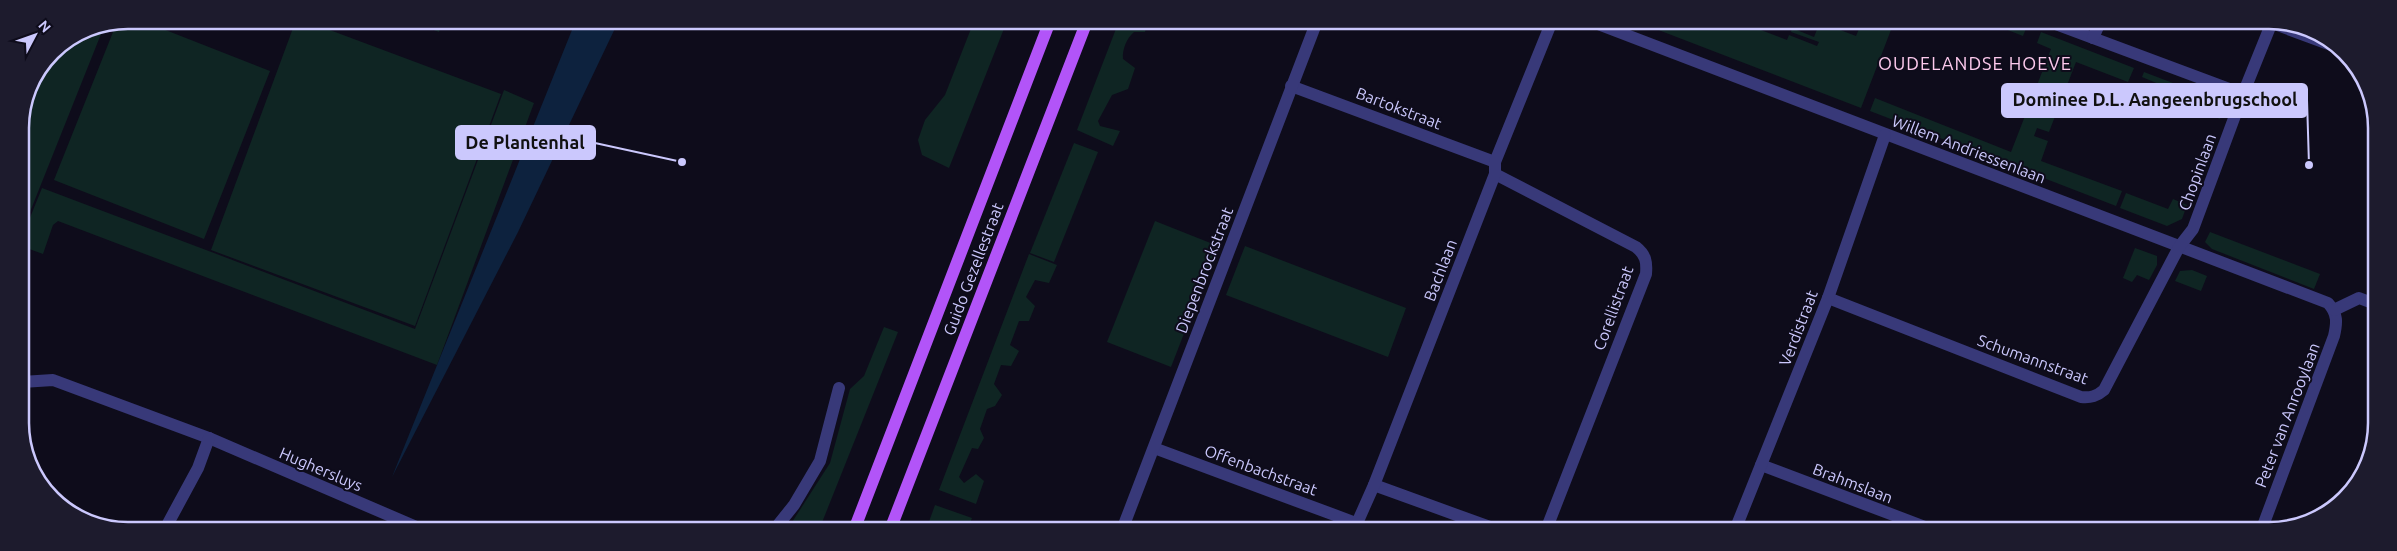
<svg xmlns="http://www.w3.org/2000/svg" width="2397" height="551" font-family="Ubuntu,sans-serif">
  <rect width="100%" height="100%" fill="#0e0c1b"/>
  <g fill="#0f2523">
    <path d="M 127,20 L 140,20 L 270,71 L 204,239 L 54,180 L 117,22 Z"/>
    <path d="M 296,20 L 303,20 L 501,94 L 415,326 L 211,250 Z"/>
    <path d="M 408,20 L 443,20 L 439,32 Z"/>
    <path d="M 629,20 L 654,20 L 648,30 Z"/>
    <path d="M 974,21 L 1007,21 L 949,168 L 922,155 L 918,140 L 925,120 L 945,95 Z"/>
    <path d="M 1119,21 L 1148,22 L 1145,32 L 1134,32 C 1127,38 1122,49 1123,59 L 1135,68 L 1128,89 L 1112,95 L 1098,121 L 1100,126 L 1120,131 L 1113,146 L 1077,130 Z"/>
    <path d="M 1635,21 L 1737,21 L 1787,40 L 1789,35 L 1817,46 L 1819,42 L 1791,32 L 1792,28 L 1814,37 L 1820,22 L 1828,22 L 1827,25 L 1856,36 L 1862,22 L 1894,22 L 1861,108 Z"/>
    <path d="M 1987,22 L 2017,22 L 2027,26 L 2023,36 Z"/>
    <path d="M 105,24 L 26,222 L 21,220 C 21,189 17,150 20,120 C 26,74 58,34 105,24 Z"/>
    <path d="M 2041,32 L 2134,68 L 2128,82 L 2076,62 L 2049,132 L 2037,128 L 2034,136 L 2048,141 L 2041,161 L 2122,191 L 2116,206 L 1870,111 L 1875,98 L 2011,152 L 2051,49 L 2037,43 Z"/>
    <path d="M 2144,72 L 2215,99 L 2223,111 L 2220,119 L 2205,113 L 2209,105 L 2142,77 Z"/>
    <path d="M 504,90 L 534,103 L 437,365 L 58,221 L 53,225 L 43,254 L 21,246 L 21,223 L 27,225 L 42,188 L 415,329 Z"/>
    <path d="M 1074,143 L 1098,152 L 1054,262 L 1030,253 Z"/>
    <path d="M 2126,193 L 2168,209 L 2173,199 L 2187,205 L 2182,219 L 2167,226 L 2120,208 Z"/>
    <path d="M 1155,221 L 1218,246 L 1171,367 L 1107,342 Z"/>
    <path d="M 2210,232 L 2320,274 L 2314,289 L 2212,249 L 2205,242 Z"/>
    <path d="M 1245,246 L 1406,308 L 1388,357 L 1226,295 Z"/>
    <path d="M 2135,248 L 2157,256 L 2157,265 L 2149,280 L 2137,275 L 2132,282 L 2123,278 Z"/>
    <path d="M 1029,254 L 1057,265 L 1049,283 L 1035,280 L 1026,297 L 1035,306 L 1029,321 L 1019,321 L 1010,345 L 1019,351 L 1011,366 L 1001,365 L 994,384 L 1002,395 L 995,406 L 987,409 L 980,429 L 984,438 L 978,449 L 972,448 L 959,477 L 964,483 L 976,474 L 984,481 L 976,504 L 939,490 Z"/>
    <path d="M 2192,270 L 2207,276 L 2201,291 L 2175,281 L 2180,271 Z"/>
    <path d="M 884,327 L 898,332 L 819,530 L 787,530 L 830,463 L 850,389 L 864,376 Z"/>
    <path d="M 935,505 L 972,518 L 967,530 L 926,530 Z"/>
  </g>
  <path fill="#0d223e" d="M 576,20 L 619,20 L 518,232 L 392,477 Z"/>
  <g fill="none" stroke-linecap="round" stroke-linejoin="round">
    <g stroke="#383979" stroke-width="12">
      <path d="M 1590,21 L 2328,303 C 2338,314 2337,323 2334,336 L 2261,531"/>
      <path d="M 2050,22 L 2243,94"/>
      <path d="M 2272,23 L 2339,48"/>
      <path d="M 2093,38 L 2100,22"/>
      <path d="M 1291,86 L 1495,162"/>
      <path d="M 1495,174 L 1636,247 C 1646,255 1647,262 1646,274 L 1546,530"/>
      <path d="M 1828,298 L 2081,397 C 2091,398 2097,396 2104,390 L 2179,247 L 2193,229 L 2243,94 L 2272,22"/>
      <path d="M 2334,310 L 2359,298 L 2375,304"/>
      <path d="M 22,382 L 53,380 L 209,438 L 421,529"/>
      <path d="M 1154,448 L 1356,523"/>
      <path d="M 1761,465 L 1933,530"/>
      <path d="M 1374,485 L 1498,530"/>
      <path d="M 165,529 L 198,468 L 209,438"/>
      <path d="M 774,530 L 794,505 L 820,461 L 839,388"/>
      <path d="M 1122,530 L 1317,21"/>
      <path d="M 1354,530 L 1374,485 L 1495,174 L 1495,162 L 1552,21"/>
      <path d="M 1735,530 L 1828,298 L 1885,135"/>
    </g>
    <g stroke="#b254f8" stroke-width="12">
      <path d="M 854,530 L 1050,21"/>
      <path d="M 890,530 L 1087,21"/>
    </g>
  </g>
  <g text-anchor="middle" stroke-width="4" stroke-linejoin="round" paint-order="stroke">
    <g font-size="16" fill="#cbc8fd" stroke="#0e0c1b">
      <text transform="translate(1399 108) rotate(21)" y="6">Bartokstraat</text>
      <text transform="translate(1969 149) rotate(21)" y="6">Willem Andriessenlaan</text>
      <text transform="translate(2197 172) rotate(-70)" y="6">Chopinlaan</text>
      <text transform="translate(973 269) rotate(-69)" y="6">Guido Gezellestraat</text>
      <text transform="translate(1204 270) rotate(-69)" y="6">Diepenbrockstraat</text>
      <text transform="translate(1440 270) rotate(-69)" y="6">Bachlaan</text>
      <text transform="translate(1613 308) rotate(-70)" y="6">Corellistraat</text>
      <text transform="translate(1798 328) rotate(-69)" y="6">Verdistraat</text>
      <text transform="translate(2033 359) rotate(20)" y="6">Schumannstraat</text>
      <text transform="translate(2287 415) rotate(-69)" y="6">Peter van Anrooylaan</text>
      <text transform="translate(321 469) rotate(23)" y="6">Hughersluys</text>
      <text transform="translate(1261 470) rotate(20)" y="6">Offenbachstraat</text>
      <text transform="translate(1853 483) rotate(21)" y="6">Brahmslaan</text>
    </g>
    <g font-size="18" letter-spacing="1" fill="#fdcaed" stroke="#0e0c1b">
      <text x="1975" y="70">OUDELANDSE HOEVE</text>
    </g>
  </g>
  <path d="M0 0H2397V551H0ZM128 29H2269A99 99 0 0 1 2368 128V423A99 99 0 0 1 2269 522H128A99 99 0 0 1 29 423V128A99 99 0 0 1 128 29Z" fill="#1d1b2d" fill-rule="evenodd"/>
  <path fill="none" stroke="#cbc8fd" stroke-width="2.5" d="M128 29H2269A99 99 0 0 1 2368 128V423A99 99 0 0 1 2269 522H128A99 99 0 0 1 29 423V128A99 99 0 0 1 128 29Z"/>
  <path fill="none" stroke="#cbc8fd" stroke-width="2" d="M2309 165L2307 100M682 162L595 143"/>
  <g fill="#cbc8fd" stroke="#0e0c1b" stroke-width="2">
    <circle cx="2309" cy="165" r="5"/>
    <circle cx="682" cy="162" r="5"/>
  </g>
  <g fill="#cbc8fd" stroke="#cbc8fd" stroke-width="2">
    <rect x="2002" y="84" width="305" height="33" rx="5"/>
    <rect x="456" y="126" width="139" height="33" rx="5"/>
  </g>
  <g font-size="18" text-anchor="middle" font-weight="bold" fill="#111">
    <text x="2155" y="106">Dominee D.L. Aangeenbrugschool</text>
    <text x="525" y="149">De Plantenhal</text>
  </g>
  <g transform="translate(35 35) rotate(49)" stroke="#0e0c1b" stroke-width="4" paint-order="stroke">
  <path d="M0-4L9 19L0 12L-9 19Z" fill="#cbc8fd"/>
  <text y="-8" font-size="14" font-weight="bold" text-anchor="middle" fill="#cbc8fd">N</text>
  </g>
</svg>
